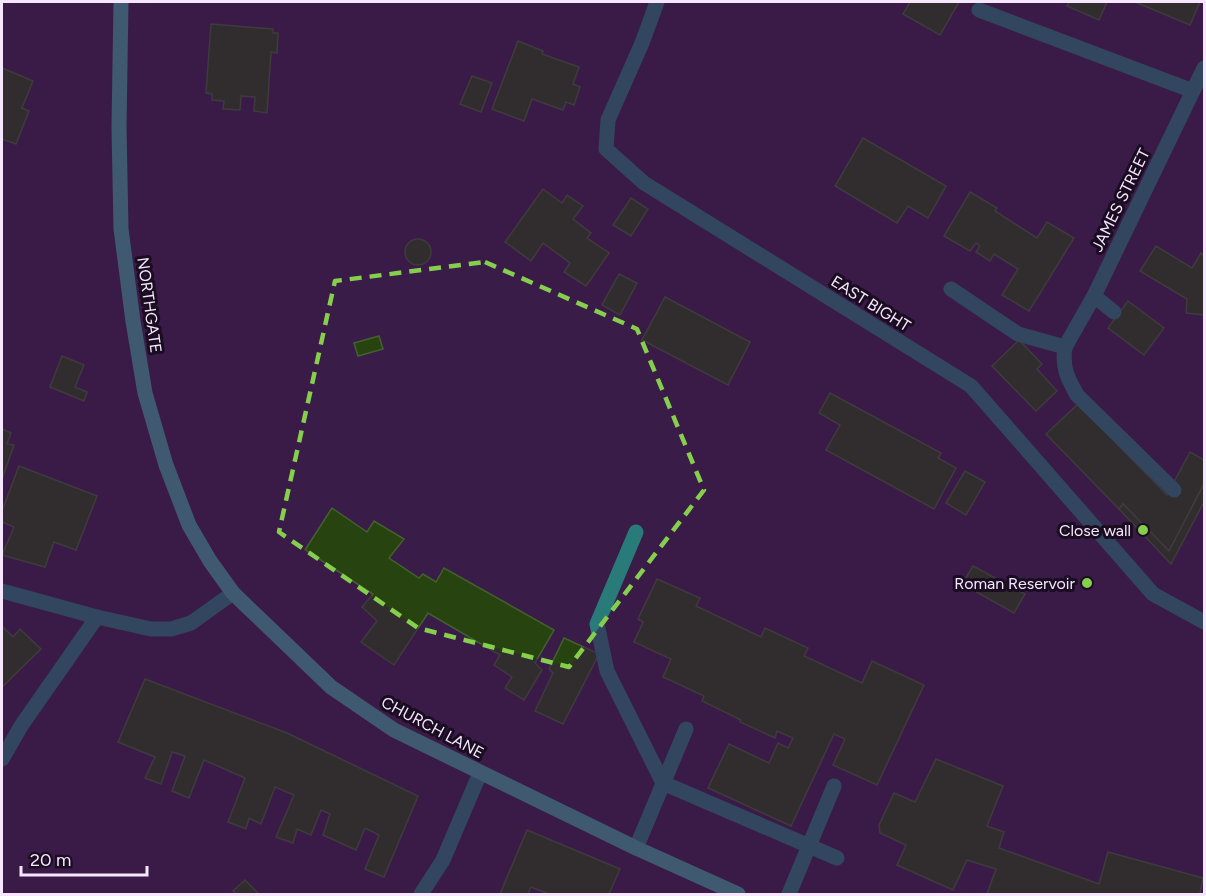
<svg xmlns="http://www.w3.org/2000/svg" width="1206" height="896" font-family="Figtree,sans-serif">
  <rect width="100%" height="100%" fill="#3a1c48"/>
  <g fill="#274310" stroke="#43612f" stroke-width="1.5">
    <path d="M 910,2 L 959,2 L 940,35 L 903,14 Z"/>
    <path d="M 1069,2 L 1107,2 L 1099,20 L 1067,6 Z"/>
    <path d="M 1135,2 L 1200,2 L 1190,25 Z"/>
    <path d="M 211,24 L 273,29 L 273,33 L 278,33 L 277,53 L 271,52 L 267,113 L 254,111 L 255,97 L 241,96 L 240,110 L 223,109 L 224,101 L 212,100 L 212,94 L 206,93 Z"/>
    <path d="M 518,41 L 543,51 L 542,54 L 579,67 L 573,84 L 580,87 L 574,105 L 566,102 L 563,110 L 532,99 L 524,121 L 492,109 Z"/>
    <path d="M 2,68 L 33,81 L 22,108 L 29,111 L 16,144 L 2,139 Z"/>
    <path d="M 472,76 L 492,83 L 481,112 L 460,104 Z"/>
    <path d="M 863,138 L 946,186 L 928,218 L 908,206 L 897,223 L 835,186 Z"/>
    <path d="M 543,189 L 562,203 L 567,195 L 583,206 L 573,219 L 591,233 L 587,238 L 609,253 L 586,286 L 564,272 L 570,263 L 543,243 L 531,261 L 505,242 Z"/>
    <path d="M 970,192 L 997,208 L 995,211 L 1037,238 L 1047,222 L 1074,238 L 1029,311 L 1002,295 L 1018,269 L 994,254 L 990,261 L 976,252 L 980,246 L 976,243 L 970,251 L 944,236 Z"/>
    <path d="M 631,198 L 648,209 L 631,236 L 613,225 Z"/>
    <circle cx="418" cy="252" r="13"/>
    <path d="M 1156,246 L 1192,268 L 1201,253 L 1204,256 L 1204,315 L 1186,313 L 1187,299 L 1140,271 Z"/>
    <path d="M 619,274 L 637,283 L 620,315 L 602,305 Z"/>
    <path d="M 665,297 L 750,342 L 728,385 L 642,340 Z"/>
    <path d="M 1128,301 L 1164,328 L 1144,355 L 1108,328 Z"/>
    <path d="M 379,336 L 383,349 L 358,356 L 354,343 Z"/>
    <path d="M 1019,340 L 1042,364 L 1037,369 L 1057,391 L 1036,411 L 992,366 Z"/>
    <path d="M 62,356 L 84,365 L 75,387 L 87,392 L 84,401 L 50,387 Z"/>
    <path d="M 830,393 L 941,453 L 938,458 L 956,468 L 934,509 L 826,450 L 840,425 L 819,413 Z"/>
    <path d="M 1078,404 L 1167,495 L 1190,452 L 1204,460 L 1204,484 L 1169,551 L 1123,504 L 1119,509 L 1046,434 Z"/>
    <path d="M 2,429 L 11,433 L 7,444 L 14,445 L 2,479 Z"/>
    <path d="M 19,466 L 97,496 L 76,550 L 54,542 L 45,567 L 2,555 L 14,527 L 2,522 L 2,511 Z"/>
    <path d="M 965,471 L 985,482 L 966,515 L 946,503 Z"/>
    <path d="M 1204,484 L 1204,502 L 1171,564 L 1119,509 L 1123,504 L 1169,551 Z"/>
    <path d="M 332,508 L 367,532 L 374,521 L 404,539 L 389,558 L 419,578 L 423,574 L 436,582 L 444,568 L 554,630 L 535,663 L 542,670 L 524,700 L 505,688 L 512,677 L 494,665 L 500,655 L 428,613 L 394,665 L 361,642 L 377,621 L 362,607 L 373,594 L 305,550 Z"/>
    <path d="M 973,566 L 1025,594 L 1014,613 L 962,584 Z"/>
    <path d="M 657,579 L 700,598 L 696,606 L 761,637 L 765,628 L 808,648 L 804,656 L 862,683 L 872,661 L 924,685 L 877,785 L 833,765 L 845,739 L 834,734 L 791,826 L 708,788 L 729,744 L 769,763 L 778,743 L 788,748 L 793,738 L 777,731 L 775,738 L 740,722 L 741,720 L 702,701 L 704,696 L 663,677 L 671,659 L 634,642 L 643,622 L 638,619 Z"/>
    <path d="M 2,626 L 13,637 L 20,629 L 41,649 L 2,687 Z"/>
    <path d="M 564,638 L 599,654 L 563,724 L 535,711 L 553,673 L 549,669 Z"/>
    <path d="M 145,679 L 287,733 L 418,796 L 384,877 L 365,869 L 379,835 L 365,828 L 356,850 L 323,835 L 330,814 L 321,810 L 311,835 L 297,829 L 293,843 L 276,837 L 294,795 L 275,787 L 261,824 L 249,818 L 246,829 L 228,822 L 245,778 L 204,760 L 189,798 L 172,791 L 185,756 L 172,752 L 161,784 L 145,778 L 155,757 L 118,742 Z"/>
    <path d="M 936,759 L 1003,786 L 987,826 L 1004,832 L 999,848 L 1099,884 L 1108,852 L 1203,878 L 1200,894 L 987,894 L 996,869 L 967,860 L 953,890 L 897,865 L 906,845 L 880,833 L 879,825 L 894,793 L 915,802 Z"/>
    <path d="M 527,830 L 620,869 L 609,894 L 549,894 L 531,887 L 528,894 L 500,894 Z"/>
    <path d="M 245,880 L 259,894 L 237,894 L 233,891 Z"/>
  </g>
  <g fill="none" stroke-linecap="round" stroke-linejoin="round">
    <g stroke="#297b7a" stroke-width="15">
      <path d="M 979,10 L 1193,91"/>
      <path d="M 951,289 L 1018,334 L 1065,347 C 1062,368 1067,377 1077,395 L 1174,490"/>
      <path d="M 1094,296 L 1114,312"/>
      <path d="M 636,532 L 597,624 L 607,671 L 663,783 L 837,858"/>
      <path d="M 2,759 L 21,726 L 97,617"/>
      <path d="M 636,848 L 686,729"/>
      <path d="M 789,894 L 834,786"/>
    </g>
    <g stroke="#297b7a" stroke-width="15">
      <path d="M 657,2 L 642,43 L 608,120 L 606,149 L 644,183 L 971,386 L 1153,594 L 1204,622"/>
      <path d="M 1065,347 L 1094,296 L 1204,68"/>
      <path d="M 2,591 L 97,617 L 151,629 L 171,629 L 191,623 L 233,593"/>
      <path d="M 421,894 L 443,860 L 480,773"/>
    </g>
    <path stroke="#46a4a2" stroke-width="15" d="M 121,2 L 119,127 L 121,229 L 133,321 L 145,393 L 166,465 L 189,525 L 210,561 L 233,593 L 331,687 L 394,730 L 636,848 L 738,894"/>
  </g>
  <path d="M0 0H1206V896H0ZM 485,262 L 637,329 L 704,490 L 569,667 L 418,628 L 279,532 L 335,281 Z" fill="#3a1c48" fill-opacity=".55" fill-rule="evenodd"/>
  <path fill="none" stroke="#86cf4c" stroke-width="4.5" stroke-dasharray="12 8" stroke-linejoin="round" d="M 485,262 L 637,329 L 704,490 L 569,667 L 418,628 L 279,532 L 335,281 Z"/>
  <g fill="#86cf4c" stroke="#1a0d21" stroke-width="2">
    <circle cx="1143" cy="530" r="6"/>
    <circle cx="1087" cy="583" r="6"/>
  </g>
  <g text-anchor="middle" stroke-width="6" stroke-linejoin="round" paint-order="stroke">
    <g font-size="16" fill="#f6e7fe" stroke="#1a0d21">
      <text transform="translate(1120 200) rotate(-64)" y="6">JAMES STREET</text>
      <text transform="translate(871 303) rotate(32)" y="6">EAST BIGHT</text>
      <text transform="translate(150 305) rotate(82)" y="6">NORTHGATE</text>
      <text transform="translate(433 727) rotate(28)" y="6">CHURCH LANE</text>
    </g>
    <g font-size="16" fill="#f6e7fe" stroke="#1a0d21" text-anchor="end">
      <text x="1131" y="536">Close wall</text>
      <text x="1075" y="589">Roman Reservoir</text>
    </g>
  </g>
  <rect width="1206" height="896" fill="none" stroke="#f6e7fe" stroke-width="6"/>
  <path d="M21 866v9h126v-9" fill="none" stroke="#f6e7fe" stroke-width="3"/>
  <text x="30" y="866" font-size="18" fill="#f6e7fe" stroke="#1a0d21" stroke-width="4.5" paint-order="stroke">20 m</text>
</svg>
